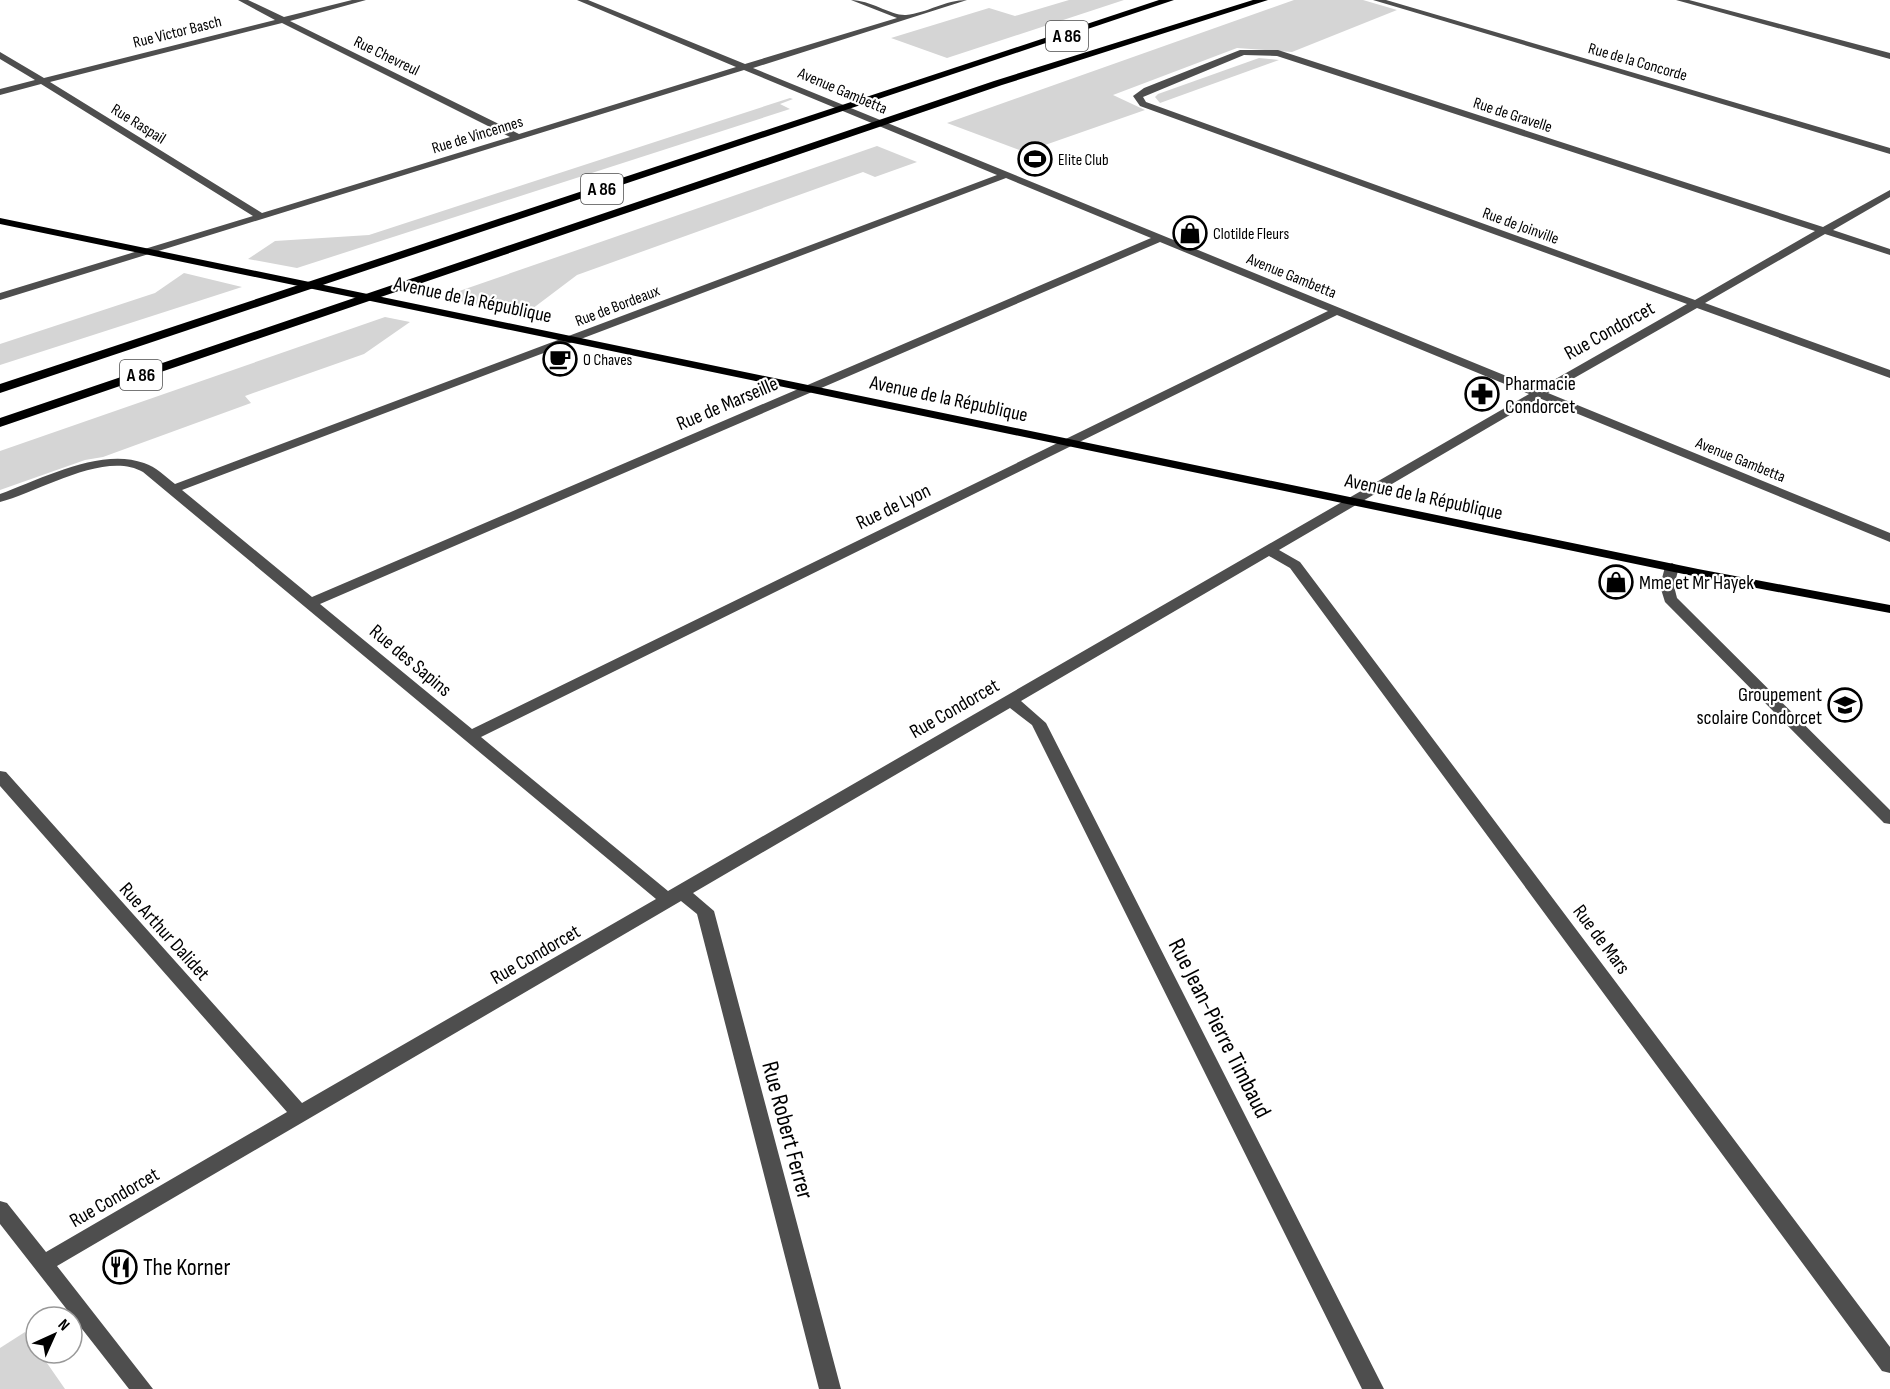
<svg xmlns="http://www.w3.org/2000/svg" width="1890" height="1389" font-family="'Sofia Sans Condensed',sans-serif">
  <rect width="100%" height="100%" fill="#fff"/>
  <g fill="#d5d5d5">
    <path d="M 1069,0 L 1124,0 L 947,58 L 891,38 L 989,8 L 1015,16 Z"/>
    <path d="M 1294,0 L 1363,0 L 1397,10 L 1292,52 L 1237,48 L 1113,95 L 1145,110 L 1025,152 L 947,123 Z"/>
    <path d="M 1259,58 L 1279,60 L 1160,103 L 1155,97 L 1158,94 Z"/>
    <path d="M 790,98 L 793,99 L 780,104 L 790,109 L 297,268 L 248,259 L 275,241 L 369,235 Z"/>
    <path d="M 877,146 L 917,162 L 875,177 L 863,172 L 577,275 L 524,315 L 442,297 Z"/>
    <path d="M 184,273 L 242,287 L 0,365 L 0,344 L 155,293 Z"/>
    <path d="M 385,317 L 410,322 L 364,354 L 245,396 L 251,403 L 103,457 L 85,460 L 0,490 L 0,451 Z"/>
    <path d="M 25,1332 L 36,1347 L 36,1353 L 40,1353 L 65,1389 L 0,1389 L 0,1348 Z"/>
  </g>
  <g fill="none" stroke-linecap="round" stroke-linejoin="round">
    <g fill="#4e4e4e" fill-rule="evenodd">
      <path d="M 238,0 L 248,0 L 284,17 L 352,0 L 366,0 L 290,21 L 519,134 L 736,67 L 577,0 L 588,0 L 745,64 L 897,18 L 851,0 C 870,0 892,16 906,15 C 927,13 945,0 967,0 L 753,68 L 1538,389 L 1687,304 L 1140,106 L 1133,96 L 1144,88 L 1240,50 L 1278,50 L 1823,227 L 1890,190 L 1890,197 L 1833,230 L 1890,249 L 1890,255 L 1825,234 L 1705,303 L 1890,370 L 1890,378 L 1697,308 L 1548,393 L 1890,533 L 1890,542 L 1539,398 L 1279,550 L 1300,562 L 1890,1347 L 1890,1373 L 1882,1371 L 1290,568 L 1269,556 L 1021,701 L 1046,723 L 1384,1389 L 1362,1389 L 1032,725 L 1010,708 L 693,893 L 714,911 L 841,1389 L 819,1389 L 697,914 L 681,901 L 57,1266 L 153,1389 L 129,1389 L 0,1224 L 0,1201 L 7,1203 L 46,1252 L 287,1112 L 0,786 L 0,771 L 6,772 L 302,1103 L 656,899 L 143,472 C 105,450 39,492 0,502 L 0,494 C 41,479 101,447 144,463 C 156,467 165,476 175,484 L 997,175 L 744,70 L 0,300 L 0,293 L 253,216 L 41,84 L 0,95 L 0,89 L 35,80 L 0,59 L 0,52 L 44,78 L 275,20 ZM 282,23 L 510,137 L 262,213 L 50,82 ZM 1244,55 L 1277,56 L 1815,231 L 1695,300 L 1146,102 L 1143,97 ZM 1006,178 L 1151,238 L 312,597 L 182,490 ZM 1160,242 L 1328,311 L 472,729 L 320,604 ZM 1337,315 L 1529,394 L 668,891 L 481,737 Z"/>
      <path d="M 1373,0 L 1386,0 L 1890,148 L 1890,154 Z"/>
      <path d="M 1676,0 L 1689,0 L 1890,53 L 1890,59 Z"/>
      <path d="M 1672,563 L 1679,567 L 1674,586 L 1677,598 L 1890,810 L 1890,824 L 1884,823 L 1665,602 L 1660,586 L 1665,567 Z"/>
    </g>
    <path fill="#000" fill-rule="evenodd" d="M 0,218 L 1698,569 L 1890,605 L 1890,613 L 1698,577 L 0,224 Z"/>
    <g fill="#000" fill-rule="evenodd">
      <path d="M 1159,0 L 1174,0 L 0,393 L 0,384 Z"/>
      <path d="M 1253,0 L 1268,0 L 1002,85 L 0,427 L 0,418 L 994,81 Z"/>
    </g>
  </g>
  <defs>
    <symbol id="stadium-ring" viewBox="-11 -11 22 22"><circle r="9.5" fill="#fff" stroke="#000" stroke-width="1.5"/><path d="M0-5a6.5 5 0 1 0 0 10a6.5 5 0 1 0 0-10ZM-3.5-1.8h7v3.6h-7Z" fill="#000"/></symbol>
    <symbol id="shop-ring" viewBox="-11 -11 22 22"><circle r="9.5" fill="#fff" stroke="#000" stroke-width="1.5"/><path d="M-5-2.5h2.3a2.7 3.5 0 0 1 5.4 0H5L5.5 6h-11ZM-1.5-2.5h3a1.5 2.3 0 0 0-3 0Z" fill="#000"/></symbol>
    <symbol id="cafe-ring" viewBox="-11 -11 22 22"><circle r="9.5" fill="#fff" stroke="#000" stroke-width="1.5"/><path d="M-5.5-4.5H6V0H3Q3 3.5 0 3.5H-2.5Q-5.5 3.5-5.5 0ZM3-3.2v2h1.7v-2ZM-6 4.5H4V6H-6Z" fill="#000"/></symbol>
    <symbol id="pharmacy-ring" viewBox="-11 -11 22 22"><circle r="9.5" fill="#fff" stroke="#000" stroke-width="1.5"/><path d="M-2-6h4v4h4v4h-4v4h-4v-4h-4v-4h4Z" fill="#000"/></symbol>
    <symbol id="school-ring" viewBox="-11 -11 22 22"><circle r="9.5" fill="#fff" stroke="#000" stroke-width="1.5"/><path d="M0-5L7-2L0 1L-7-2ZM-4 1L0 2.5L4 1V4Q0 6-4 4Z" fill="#000"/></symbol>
    <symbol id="restaurant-ring" viewBox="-11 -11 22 22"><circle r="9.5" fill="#fff" stroke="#000" stroke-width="1.5"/><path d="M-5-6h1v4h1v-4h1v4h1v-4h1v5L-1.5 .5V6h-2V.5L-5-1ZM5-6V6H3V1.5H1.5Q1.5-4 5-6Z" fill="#000"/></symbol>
  </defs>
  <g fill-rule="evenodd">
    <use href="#stadium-ring" x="1016" y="140" width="38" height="38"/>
    <use href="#shop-ring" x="1171" y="214" width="38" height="38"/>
    <use href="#cafe-ring" x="541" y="340" width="38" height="38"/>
    <use href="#pharmacy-ring" x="1463" y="375" width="38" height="38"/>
    <use href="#shop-ring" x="1597" y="563" width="38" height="38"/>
    <use href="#school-ring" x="1826" y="686" width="38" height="38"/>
    <use href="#restaurant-ring" x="101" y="1248" width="38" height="38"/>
  </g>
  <g text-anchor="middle" stroke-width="4.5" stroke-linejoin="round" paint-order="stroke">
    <g font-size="16" fill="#000" stroke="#fff">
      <text transform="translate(177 31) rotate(-14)" y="6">Rue Victor Basch</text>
      <text transform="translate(387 55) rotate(26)" y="6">Rue Chevreul</text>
      <text transform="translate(1638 61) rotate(16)" y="6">Rue de la Concorde</text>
      <text transform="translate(843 90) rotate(23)" y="6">Avenue Gambetta</text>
      <text transform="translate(1513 114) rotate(18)" y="6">Rue de Gravelle</text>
      <text transform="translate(139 123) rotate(32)" y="6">Rue Raspail</text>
      <text transform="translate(477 134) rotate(-17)" y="6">Rue de Vincennes</text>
      <text transform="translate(1521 225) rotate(20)" y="6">Rue de Joinville</text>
      <text transform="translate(1292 275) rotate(22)" y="6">Avenue Gambetta</text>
      <text transform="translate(617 305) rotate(-21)" y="6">Rue de Bordeaux</text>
      <text transform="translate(1741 459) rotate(22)" y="6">Avenue Gambetta</text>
    </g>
    <g font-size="16" fill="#000" stroke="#fff" text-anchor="start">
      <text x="1058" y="165">Elite Club</text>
      <text x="1213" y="239">Clotilde Fleurs</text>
      <text x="583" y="365">O Chaves</text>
    </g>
    <g fill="#fff" stroke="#4c4c4c" stroke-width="1.5">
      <rect x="1046" y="21" width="42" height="30" rx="4.5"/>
      <rect x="581" y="174" width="42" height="30" rx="4.5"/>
      <rect x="120" y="360" width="42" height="30" rx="4.5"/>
    </g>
    <g font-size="18" font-weight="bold" fill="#000">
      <text x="1067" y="42">A 86</text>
      <text x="602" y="195">A 86</text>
      <text x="141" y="381">A 86</text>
    </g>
    <g font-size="20" fill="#000" stroke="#fff">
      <text transform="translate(473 299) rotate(12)" y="7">Avenue de la République</text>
      <text transform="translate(1609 330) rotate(-29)" y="7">Rue Condorcet</text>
      <text transform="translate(949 398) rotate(12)" y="7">Avenue de la République</text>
      <text transform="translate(727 403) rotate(-23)" y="7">Rue de Marseille</text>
      <text transform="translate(1424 496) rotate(12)" y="7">Avenue de la République</text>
      <text transform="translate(893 506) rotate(-26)" y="7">Rue de Lyon</text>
      <text transform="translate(411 660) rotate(40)" y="7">Rue des Sapins</text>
      <text transform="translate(954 708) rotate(-30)" y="7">Rue Condorcet</text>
      <text transform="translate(165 931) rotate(48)" y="7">Rue Arthur Dalidet</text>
      <text transform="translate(1602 939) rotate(53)" y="7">Rue de Mars</text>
      <text transform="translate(535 954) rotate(-30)" y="7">Rue Condorcet</text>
      <text transform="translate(114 1197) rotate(-30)" y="7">Rue Condorcet</text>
    </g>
    <g font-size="20" fill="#000" stroke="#fff" text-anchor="start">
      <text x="1505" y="390">Pharmacie<tspan x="1505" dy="23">Condorcet</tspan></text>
      <text x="1639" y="589">Mme et Mr Hayek</text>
      <text x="1822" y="701" text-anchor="end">Groupement<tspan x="1822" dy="23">scolaire Condorcet</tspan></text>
    </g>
    <g font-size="24" fill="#000" stroke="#fff">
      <text transform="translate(1220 1028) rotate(63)" y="8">Rue Jean-Pierre Timbaud</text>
      <text transform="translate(788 1130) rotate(75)" y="8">Rue Robert Ferrer</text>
    </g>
    <g font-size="24" fill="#000" stroke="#fff" text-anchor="start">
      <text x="143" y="1275">The Korner</text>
    </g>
  </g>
  <g transform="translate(54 1335) rotate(45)"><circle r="28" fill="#ffffff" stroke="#999999" stroke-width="1.5"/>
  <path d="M0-4.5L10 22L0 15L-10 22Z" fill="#000000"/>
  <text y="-9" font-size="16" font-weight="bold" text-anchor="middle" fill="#000000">N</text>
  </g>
</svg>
